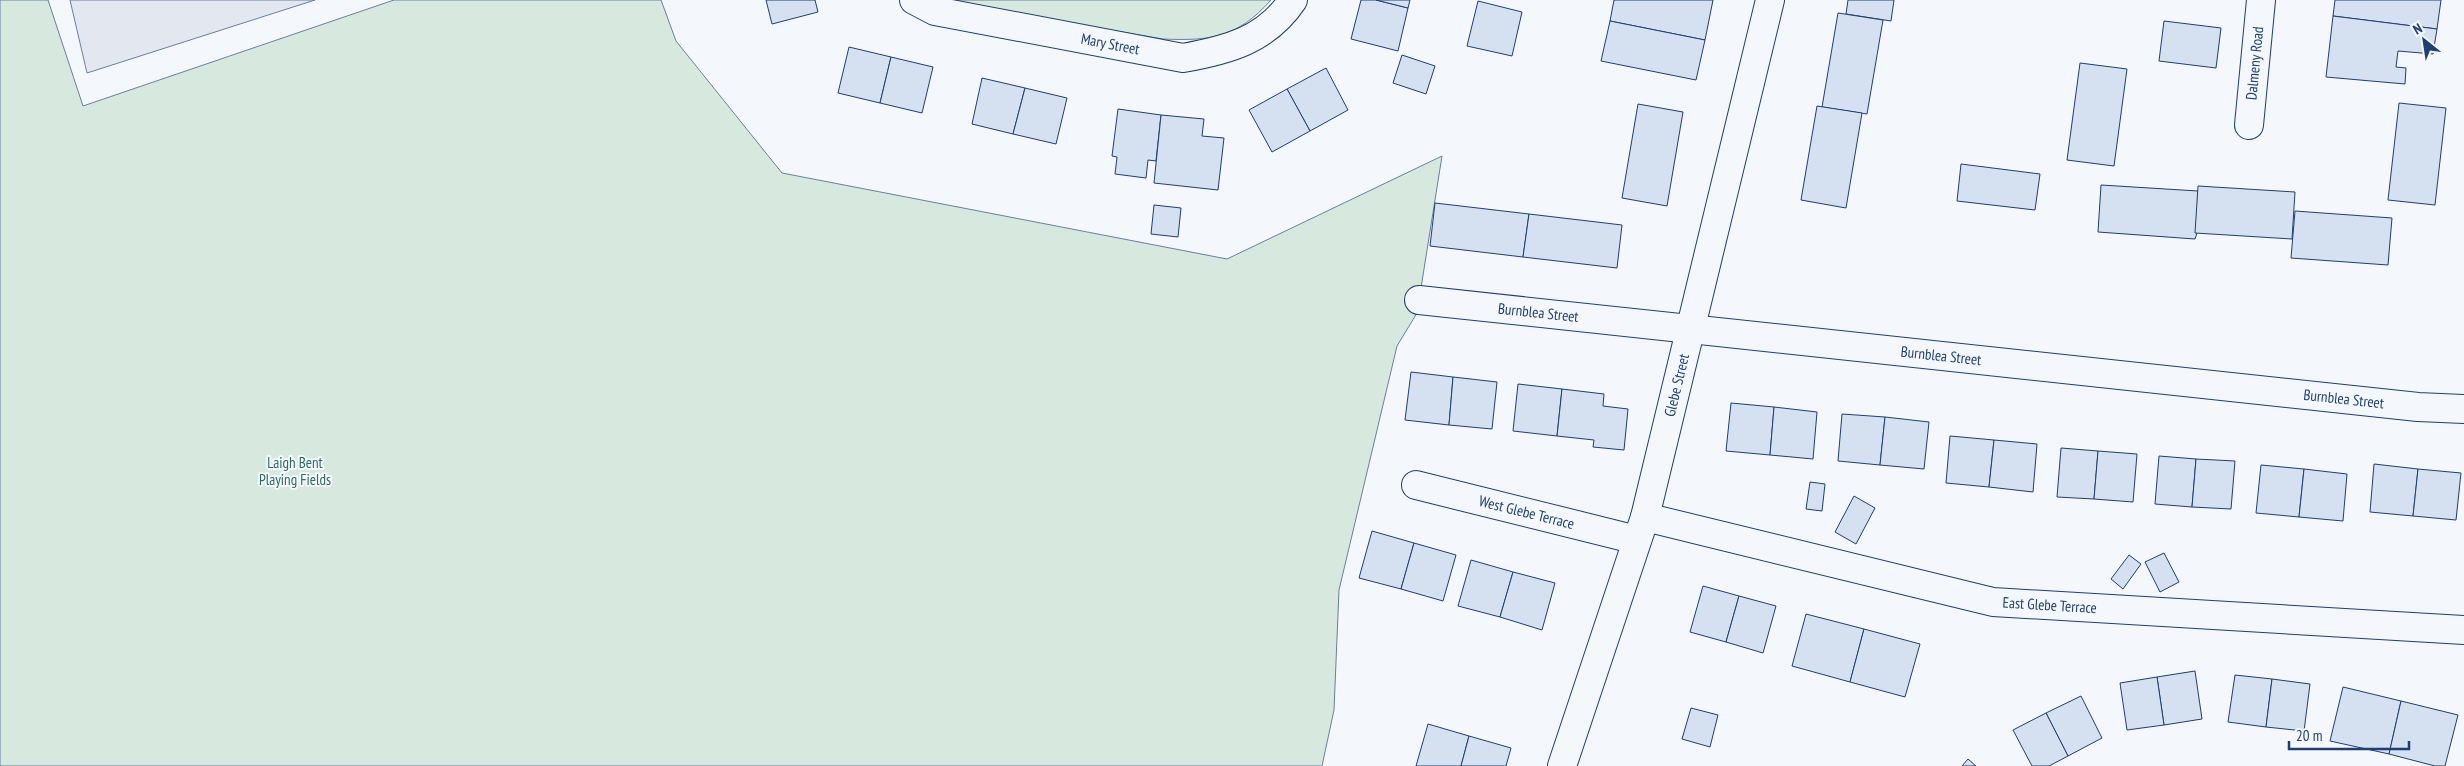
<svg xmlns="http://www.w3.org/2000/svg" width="2464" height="766" font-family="'PT Sans Narrow',sans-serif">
  <rect width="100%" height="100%" fill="#f4f7fb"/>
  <g fill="#d7e8df" stroke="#687fa3">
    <path d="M 0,0 L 48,0 L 83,106 L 394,0 L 661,0 L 676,41 L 782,173 L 1227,259 L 1442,156 L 1417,313 L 1397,346 L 1339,590 L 1334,710 L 1322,766 L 0,766 Z"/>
    <path d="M 949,0 L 1271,0 C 1237,38 1211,41 1163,39 L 956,4 Z"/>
  </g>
  <path fill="#e3e8f0" stroke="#687fa3" d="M 70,0 L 315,0 L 87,73 Z"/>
  <g fill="#d5e0f0" stroke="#1d3f73">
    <path d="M 766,0 L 815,0 L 818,12 L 772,24 Z"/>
    <path d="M 1361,0 L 1376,0 L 1408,8 L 1398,51 L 1351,39 Z"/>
    <path d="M 1376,0 L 1410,0 L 1408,8 Z"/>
    <path d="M 1614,0 L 1713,0 L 1705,40 L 1610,21 Z"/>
    <path d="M 1848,0 L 1894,0 L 1891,21 L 1846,14 Z"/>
    <path d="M 2335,0 L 2441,0 L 2437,29 L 2333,16 Z"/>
    <path d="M 1478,1 L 1522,12 L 1512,56 L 1467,46 Z"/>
    <path d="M 1838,13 L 1883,20 L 1867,114 L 1822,107 Z"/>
    <path d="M 2333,16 L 2437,29 L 2433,54 L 2398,51 L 2396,67 L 2406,68 L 2405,84 L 2326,77 Z"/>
    <path d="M 1610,21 L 1705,40 L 1696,80 L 1601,61 Z"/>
    <path d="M 2164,21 L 2221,28 L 2216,68 L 2159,61 Z"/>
    <path d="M 849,47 L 891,57 L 880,103 L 838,93 Z"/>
    <path d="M 1402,55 L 1435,66 L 1426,94 L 1393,83 Z"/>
    <path d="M 891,57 L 933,67 L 922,113 L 880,103 Z"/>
    <path d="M 2080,63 L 2127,69 L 2114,166 L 2067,160 Z"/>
    <path d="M 1326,68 L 1348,110 L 1310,131 L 1287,89 Z"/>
    <path d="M 982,78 L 1025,88 L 1013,134 L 972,124 Z"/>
    <path d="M 1025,88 L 1067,98 L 1056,144 L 1013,134 Z"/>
    <path d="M 1287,89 L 1310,131 L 1272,152 L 1249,110 Z"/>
    <path d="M 2399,103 L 2446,108 L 2435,205 L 2388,200 Z"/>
    <path d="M 1638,104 L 1683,112 L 1667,206 L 1622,198 Z"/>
    <path d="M 1817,106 L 1862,113 L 1846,208 L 1801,200 Z"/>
    <path d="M 1118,109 L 1161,115 L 1156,161 L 1148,160 L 1146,178 L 1115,174 L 1117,157 L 1112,156 Z"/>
    <path d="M 1161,115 L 1204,119 L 1202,136 L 1224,138 L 1218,190 L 1154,183 Z"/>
    <path d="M 1961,164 L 2040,174 L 2035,210 L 1957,201 Z"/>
    <path d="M 2101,185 L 2198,191 L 2197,233 L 2195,239 L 2098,232 Z"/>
    <path d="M 2198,186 L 2295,192 L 2292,239 L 2195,233 Z"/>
    <path d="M 1435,203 L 1529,214 L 1523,257 L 1430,246 Z"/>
    <path d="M 1154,205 L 1181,208 L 1178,237 L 1151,234 Z"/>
    <path d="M 2295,211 L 2392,218 L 2388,265 L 2291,258 Z"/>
    <path d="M 1529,214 L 1622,225 L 1617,268 L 1523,257 Z"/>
    <path d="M 1411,372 L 1453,377 L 1449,425 L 1405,420 Z"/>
    <path d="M 1453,377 L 1497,382 L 1492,429 L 1449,425 Z"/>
    <path d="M 1518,384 L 1562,389 L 1557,436 L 1513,431 Z"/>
    <path d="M 1562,389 L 1604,394 L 1603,406 L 1628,409 L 1624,450 L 1593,447 L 1594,440 L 1557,436 Z"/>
    <path d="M 1731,403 L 1774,407 L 1770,455 L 1726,451 Z"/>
    <path d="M 1774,407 L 1817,412 L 1813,459 L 1770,455 Z"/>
    <path d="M 1842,414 L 1885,417 L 1880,465 L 1838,461 Z"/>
    <path d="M 1885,417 L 1929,422 L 1924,469 L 1880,465 Z"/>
    <path d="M 1950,436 L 1994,440 L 1989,487 L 1946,483 Z"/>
    <path d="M 1994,440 L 2037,444 L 2033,492 L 1989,487 Z"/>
    <path d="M 2061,448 L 2098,451 L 2094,499 L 2057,497 Z"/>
    <path d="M 2098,451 L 2137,454 L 2133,502 L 2094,499 Z"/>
    <path d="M 2159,456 L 2196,459 L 2192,507 L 2155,504 Z"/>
    <path d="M 2196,459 L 2235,461 L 2231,509 L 2192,507 Z"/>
    <path d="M 2374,464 L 2418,469 L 2413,516 L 2370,512 Z"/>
    <path d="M 2261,465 L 2304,469 L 2299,517 L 2256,513 Z"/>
    <path d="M 2304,469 L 2347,474 L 2343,521 L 2299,517 Z"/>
    <path d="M 2418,469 L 2461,473 L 2456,520 L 2413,516 Z"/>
    <path d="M 1810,482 L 1825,484 L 1822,511 L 1806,509 Z"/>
    <path d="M 1854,496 L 1875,508 L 1856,544 L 1835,532 Z"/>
    <path d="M 1372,531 L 1414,543 L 1401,589 L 1359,578 Z"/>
    <path d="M 1414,543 L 1456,555 L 1443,601 L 1401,589 Z"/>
    <path d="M 2164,553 L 2179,582 L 2160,592 L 2145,562 Z"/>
    <path d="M 2129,555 L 2141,564 L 2123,589 L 2111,579 Z"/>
    <path d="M 1471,560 L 1513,572 L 1500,617 L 1458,606 Z"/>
    <path d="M 1513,572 L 1555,583 L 1542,630 L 1500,617 Z"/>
    <path d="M 1703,586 L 1739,596 L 1726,642 L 1690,632 Z"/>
    <path d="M 1739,596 L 1776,606 L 1763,653 L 1726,642 Z"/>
    <path d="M 1806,614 L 1864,629 L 1850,682 L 1792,666 Z"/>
    <path d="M 1864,629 L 1920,644 L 1905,697 L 1850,682 Z"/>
    <path d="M 2195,671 L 2202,719 L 2164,725 L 2157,677 Z"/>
    <path d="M 2235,675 L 2272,679 L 2266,727 L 2228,722 Z"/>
    <path d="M 2157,677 L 2164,725 L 2127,730 L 2120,683 Z"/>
    <path d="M 2272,679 L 2310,684 L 2304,731 L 2266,727 Z"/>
    <path d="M 2343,687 L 2401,701 L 2389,754 L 2330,741 Z"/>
    <path d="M 2081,696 L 2102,738 L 2068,756 L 2046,713 Z"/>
    <path d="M 2401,701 L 2458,715 L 2445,766 L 2435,766 L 2389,754 Z"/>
    <path d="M 1691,708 L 1718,715 L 1710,747 L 1682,739 Z"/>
    <path d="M 2046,713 L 2068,756 L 2049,766 L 2032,766 L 2013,730 Z"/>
    <path d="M 1428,724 L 1469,736 L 1461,766 L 1416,766 Z"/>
    <path d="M 1469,736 L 1511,748 L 1506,766 L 1461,766 Z"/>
    <path d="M 1968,759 L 1976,766 L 1962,766 Z"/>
  </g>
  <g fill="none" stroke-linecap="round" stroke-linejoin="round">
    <defs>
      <g id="minor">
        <path id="s1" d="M 914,0 L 935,11 L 1183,58 C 1228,50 1266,40 1293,0"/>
        <path id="s2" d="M 2249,125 L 2261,0"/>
        <path id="s3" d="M 1419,300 L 2418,407 L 2464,409"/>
        <path id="s4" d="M 1416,485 L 1637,540"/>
        <path id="s5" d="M 1645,517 L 1993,602 L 2464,630"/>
        <path id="s6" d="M 1562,766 L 1645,517 L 1770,0"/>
      </g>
    </defs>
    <use href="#minor" stroke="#1d3f73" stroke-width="30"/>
    <use href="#minor" stroke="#f4f7fb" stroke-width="28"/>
  </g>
  <g text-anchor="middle" stroke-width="4" stroke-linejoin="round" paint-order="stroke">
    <g font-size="15" fill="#1d3f73" stroke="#f4f7fb">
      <text dy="5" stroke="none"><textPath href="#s1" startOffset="202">Mary Street</textPath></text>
      <text dy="5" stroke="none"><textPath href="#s2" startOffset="62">Dalmeny Road</textPath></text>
      <text dy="5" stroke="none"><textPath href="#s3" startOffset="120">Burnblea Street</textPath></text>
      <text dy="5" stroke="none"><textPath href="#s3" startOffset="525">Burnblea Street</textPath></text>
      <text dy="5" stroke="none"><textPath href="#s6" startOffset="398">Glebe Street</textPath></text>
      <text dy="5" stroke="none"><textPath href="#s3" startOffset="930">Burnblea Street</textPath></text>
      <text dy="5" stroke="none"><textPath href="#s4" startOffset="114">West Glebe Terrace</textPath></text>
      <text dy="5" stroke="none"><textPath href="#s5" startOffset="415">East Glebe Terrace</textPath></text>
    </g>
    <g font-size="15" fill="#2c6c60" stroke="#f4f7fb">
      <text x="295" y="468">Laigh Bent<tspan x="295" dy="17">Playing Fields</tspan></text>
    </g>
  </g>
  <g transform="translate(2424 40) rotate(330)" stroke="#f4f7fb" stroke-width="4" paint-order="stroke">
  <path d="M0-4L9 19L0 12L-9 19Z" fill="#1d3f73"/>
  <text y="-8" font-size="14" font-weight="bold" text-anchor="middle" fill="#1d3f73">N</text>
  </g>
  <path d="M2289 741v8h120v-8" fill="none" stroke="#1d3f73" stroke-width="2.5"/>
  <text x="2296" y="741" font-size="15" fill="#1d3f73" stroke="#f4f7fb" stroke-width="4" paint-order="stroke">20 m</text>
</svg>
